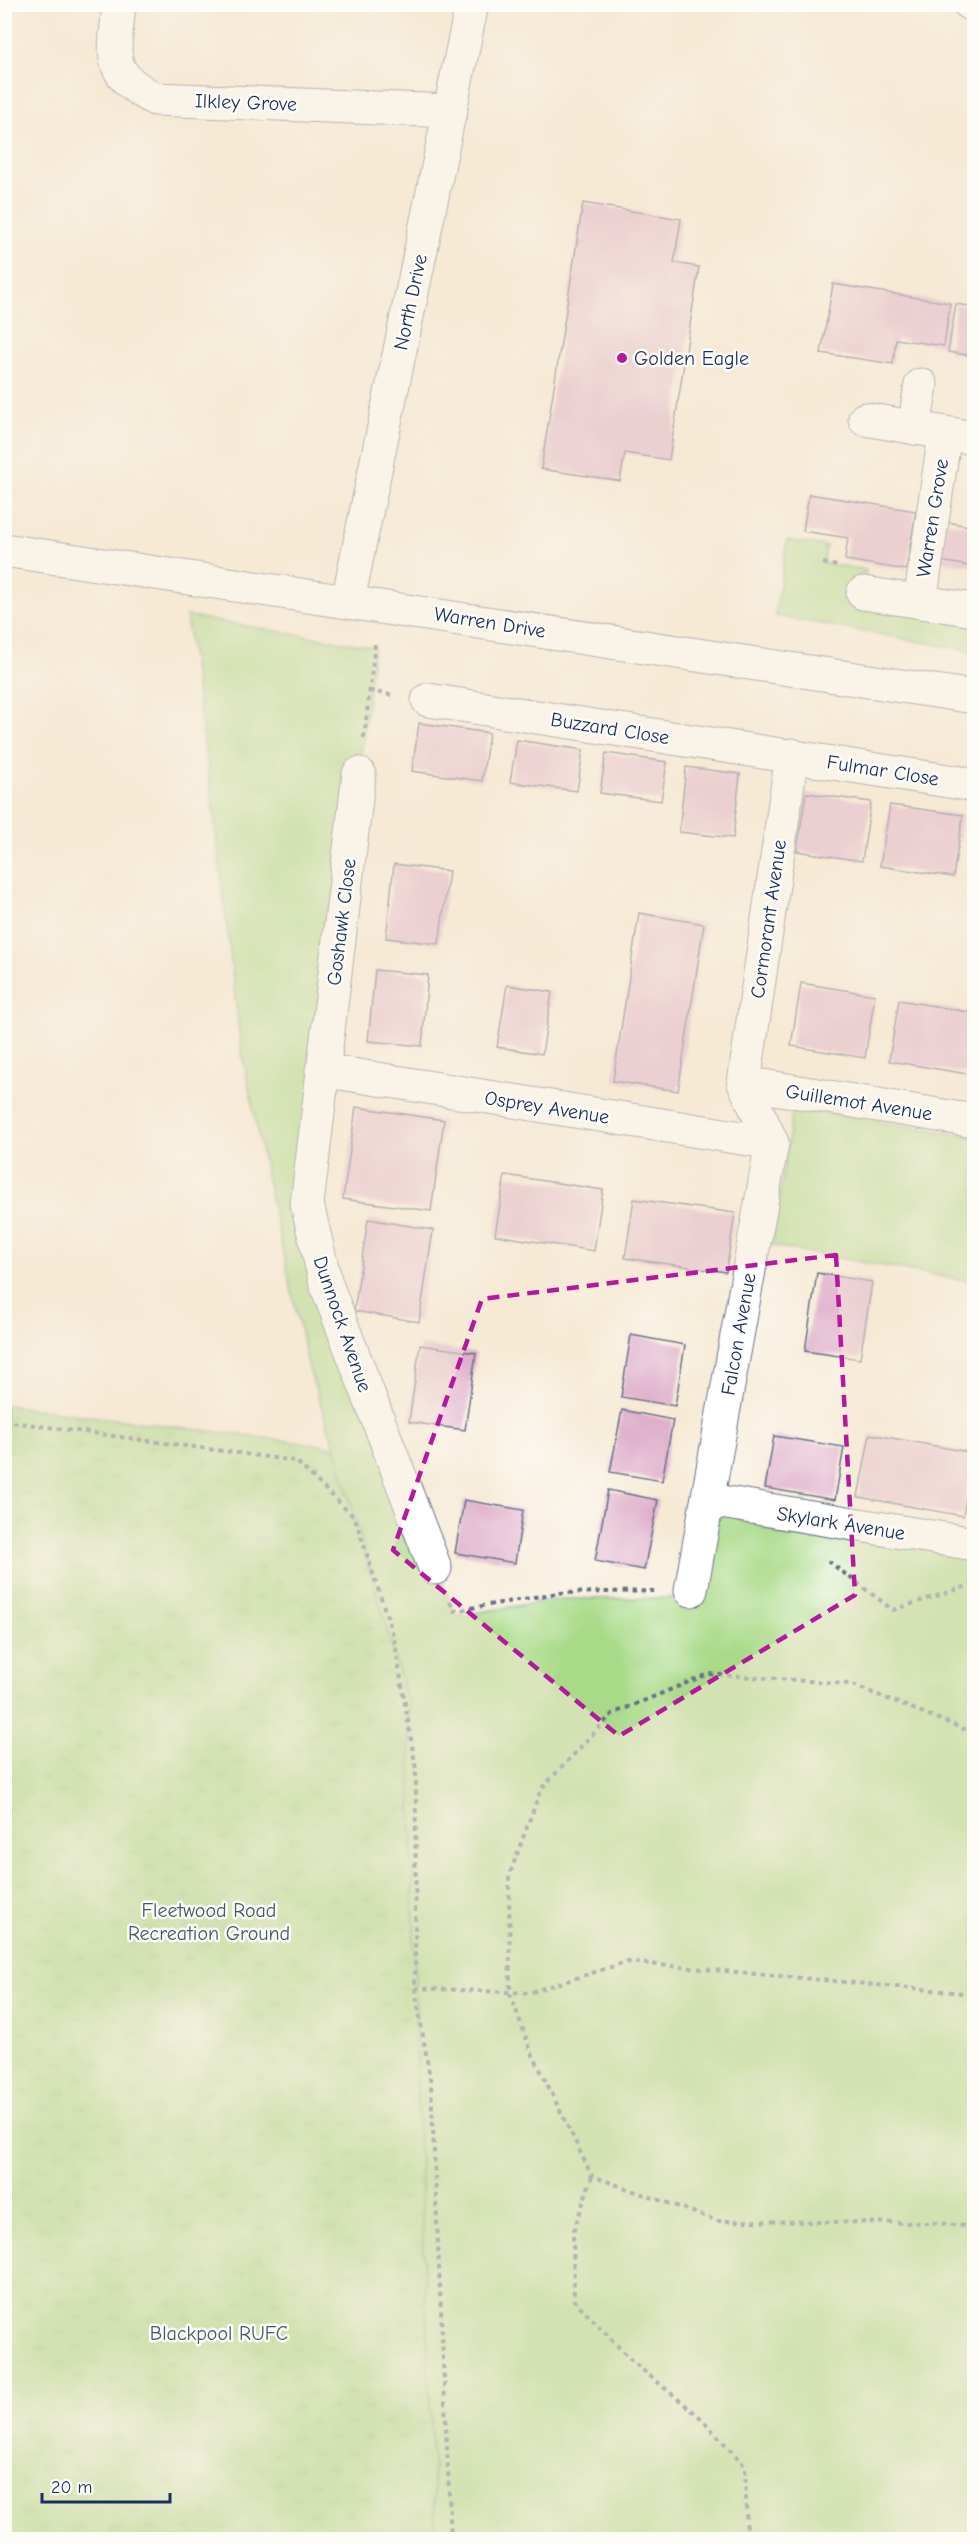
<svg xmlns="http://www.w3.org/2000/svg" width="979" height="2544" font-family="'Comic Neue',sans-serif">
  <defs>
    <pattern id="park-tufts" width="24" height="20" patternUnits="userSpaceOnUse" patternTransform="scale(1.5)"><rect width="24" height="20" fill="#a8da88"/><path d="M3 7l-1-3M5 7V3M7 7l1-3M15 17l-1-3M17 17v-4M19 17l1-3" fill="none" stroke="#90bb78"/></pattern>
  </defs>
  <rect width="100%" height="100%" fill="#fdfcf7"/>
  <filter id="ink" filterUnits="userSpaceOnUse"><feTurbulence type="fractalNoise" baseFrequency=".0167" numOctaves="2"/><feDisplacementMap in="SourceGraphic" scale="12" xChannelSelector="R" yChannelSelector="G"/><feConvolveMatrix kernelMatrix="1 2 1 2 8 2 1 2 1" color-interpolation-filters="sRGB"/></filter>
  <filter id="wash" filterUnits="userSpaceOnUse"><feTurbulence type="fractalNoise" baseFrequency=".008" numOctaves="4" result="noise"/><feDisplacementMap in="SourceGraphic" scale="24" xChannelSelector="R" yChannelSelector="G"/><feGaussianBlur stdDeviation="1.35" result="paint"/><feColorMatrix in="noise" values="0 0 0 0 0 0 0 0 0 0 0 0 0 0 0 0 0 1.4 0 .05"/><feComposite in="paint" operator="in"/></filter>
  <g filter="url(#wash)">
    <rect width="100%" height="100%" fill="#f6ead5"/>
    <g fill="#a8da88" stroke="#628473" stroke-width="1.5">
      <path d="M 787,540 L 826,546 L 823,563 L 866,570 L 864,593 L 974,610 L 974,651 L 775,616 Z"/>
      <path d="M 186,616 L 374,647 L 307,1204 L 435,1568 L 456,1616 L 558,1599 L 693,1598 L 709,1500 L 974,1544 L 974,2539 L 436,2539 L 418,2124 L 409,1707 L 335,1447 L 309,1369 L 270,1194 L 241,1048 L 212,798 Z"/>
      <path d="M 793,1107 L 974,1137 L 974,1282 L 772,1246 Z"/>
    </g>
    <path fill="url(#park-tufts)" stroke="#628473" stroke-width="1.5" d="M 5,1405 L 335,1447 L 409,1707 L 418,2124 L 436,2539 L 5,2539 Z"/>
    <g id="blocks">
      <g fill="#dfafcb">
        <path d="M 583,203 L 681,219 L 674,263 L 699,267 L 669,460 L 625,453 L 620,481 L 541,469 Z"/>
        <path d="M 833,284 L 950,303 L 944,346 L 896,339 L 893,364 L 821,353 Z"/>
        <path d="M 956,304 L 974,307 L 974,356 L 948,352 Z"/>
        <path d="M 809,494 L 916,511 L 906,570 L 845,560 L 848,538 L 803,531 Z"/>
        <path d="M 942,521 L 974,527 L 974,567 L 936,560 Z"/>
        <path d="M 419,723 L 489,733 L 482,781 L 412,771 Z"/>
        <path d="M 517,740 L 583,750 L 577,791 L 510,782 Z"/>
        <path d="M 606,753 L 667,762 L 661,801 L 600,793 Z"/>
        <path d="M 686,767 L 740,774 L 733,838 L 679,832 Z"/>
        <path d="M 806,793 L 871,802 L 862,861 L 797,851 Z"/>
        <path d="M 890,805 L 963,815 L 953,877 L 880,866 Z"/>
        <path d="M 394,864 L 449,871 L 439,944 L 386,938 Z"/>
        <path d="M 639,913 L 704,924 L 678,1091 L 613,1081 Z"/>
        <path d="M 375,970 L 428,975 L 422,1046 L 368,1041 Z"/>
        <path d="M 801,983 L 875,995 L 865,1058 L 791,1046 Z"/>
        <path d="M 507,985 L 552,992 L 542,1054 L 497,1047 Z"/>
        <path d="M 899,1000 L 974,1013 L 974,1075 L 889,1061 Z"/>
        <path d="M 356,1107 L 444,1120 L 431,1211 L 343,1199 Z"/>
        <path d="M 505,1175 L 603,1190 L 594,1251 L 495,1235 Z"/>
        <path d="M 634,1199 L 735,1213 L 726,1272 L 625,1258 Z"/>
        <path d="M 368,1219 L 433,1230 L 419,1322 L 354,1311 Z"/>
        <path d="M 817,1273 L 872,1282 L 860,1359 L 805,1351 Z"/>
        <path d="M 631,1335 L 685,1345 L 675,1406 L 621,1397 Z"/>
        <path d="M 420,1345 L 476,1353 L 465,1430 L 409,1422 Z"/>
        <path d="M 622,1410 L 673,1420 L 662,1481 L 610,1472 Z"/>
        <path d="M 870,1434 L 974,1453 L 963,1516 L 858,1497 Z"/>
        <path d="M 774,1436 L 844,1447 L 835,1500 L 765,1488 Z"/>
        <path d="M 608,1490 L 658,1500 L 644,1570 L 595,1561 Z"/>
        <path d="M 464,1500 L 523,1510 L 515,1563 L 455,1553 Z"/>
      </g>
    </g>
  </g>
  <g filter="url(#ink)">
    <use href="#blocks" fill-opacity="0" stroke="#687088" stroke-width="1.5"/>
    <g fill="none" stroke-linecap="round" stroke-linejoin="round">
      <defs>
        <g id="minor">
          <path d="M 119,4 C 115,55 104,72 155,99 L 451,111"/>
          <path d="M 970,4 L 974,5"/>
          <path d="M 865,419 L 974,438"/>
          <path d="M 914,428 L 921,385"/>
          <path d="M 863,593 L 974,610"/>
          <path d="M 348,600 L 472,4"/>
          <path d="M 920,602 L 945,434"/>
          <path d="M 428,700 L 974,785"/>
          <path d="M 359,774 L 307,1204 L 326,1284 L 435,1568"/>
          <path d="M 322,1070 L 772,1143"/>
          <path d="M 744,1083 L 792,755"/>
          <path d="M 744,1083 L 974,1121"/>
          <path d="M 709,1500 L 974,1544"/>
          <path d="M 691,1590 L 772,1143 L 744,1083"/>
        </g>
        <path id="major" d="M 4,550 L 974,697"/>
      </defs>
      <use href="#minor" stroke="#687088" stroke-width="35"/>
      <use href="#major" stroke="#687088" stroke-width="35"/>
      <g stroke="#687088" stroke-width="4" stroke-dasharray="4.5 4.5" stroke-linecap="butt">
        <path d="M 823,563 L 837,566"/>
        <path d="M 369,691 L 391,695"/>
        <path d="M 364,738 L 375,644"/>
        <path d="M 4,1421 L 296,1461 L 355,1518 L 394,1638 L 416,1769 L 415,1988 L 431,2084 L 451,2540"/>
        <path d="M 828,1561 L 893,1610 L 971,1585"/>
        <path d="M 450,1602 L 454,1611 L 558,1593 L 655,1591"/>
        <path d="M 974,1733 L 850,1684 L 708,1674 L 612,1714 L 541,1789 L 509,1876 L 510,1993 L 530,2049 L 592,2176 L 718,2221 L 937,2223 L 974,2227"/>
        <path d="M 415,1988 L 528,1993 L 627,1962 L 974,1994"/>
        <path d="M 592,2176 L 573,2233 L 574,2300 L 633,2362 L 701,2418 L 745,2466 L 747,2540"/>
      </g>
      <use href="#minor" stroke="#fff" stroke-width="33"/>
      <use href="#major" stroke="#fff" stroke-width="33"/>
    </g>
  </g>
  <path d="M0 0H979V2544H0ZM 836,1255 L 855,1595 L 619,1736 L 393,1550 L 482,1299 Z" fill="#f6ead5" fill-opacity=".55" fill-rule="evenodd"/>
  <path fill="none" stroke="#b5179e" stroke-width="4.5" stroke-dasharray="12 8" stroke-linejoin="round" d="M 836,1255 L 855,1595 L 619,1736 L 393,1550 L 482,1299 Z"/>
  <circle fill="#b5179e" stroke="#fdfcf7" stroke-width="2" cx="622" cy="358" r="6"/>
  <g text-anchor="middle" stroke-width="5" stroke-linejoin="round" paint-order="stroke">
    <g font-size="20" fill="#1b2f5e" stroke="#fdfcf7">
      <text transform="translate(246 102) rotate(2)" y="7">Ilkley Grove</text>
      <text transform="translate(410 302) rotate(-78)" y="7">North Drive</text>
      <text transform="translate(932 518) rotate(-81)" y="7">Warren Grove</text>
      <text transform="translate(490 622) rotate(9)" y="7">Warren Drive</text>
      <text transform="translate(610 728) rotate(9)" y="7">Buzzard Close</text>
      <text transform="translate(883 770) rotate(9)" y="7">Fulmar Close</text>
      <text transform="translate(768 919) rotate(-82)" y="7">Cormorant Avenue</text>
      <text transform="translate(341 922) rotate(-83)" y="7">Goshawk Close</text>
      <text transform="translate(859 1102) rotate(9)" y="7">Guillemot Avenue</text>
      <text transform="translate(547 1107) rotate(9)" y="7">Osprey Avenue</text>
      <text transform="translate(343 1324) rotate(71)" y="7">Dunnock Avenue</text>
      <text transform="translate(738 1334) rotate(-80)" y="7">Falcon Avenue</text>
      <text transform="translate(841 1523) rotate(9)" y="7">Skylark Avenue</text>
    </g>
    <g font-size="20" fill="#1b2f5e" stroke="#fdfcf7" text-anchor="start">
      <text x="634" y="365">Golden Eagle</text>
    </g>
    <g font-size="20" fill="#3e5a68" stroke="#fdfcf7">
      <text x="209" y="1917">Fleetwood Road<tspan x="209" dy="23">Recreation Ground</tspan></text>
      <text x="219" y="2340">Blackpool RUFC</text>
    </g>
  </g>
  <rect width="979" height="2544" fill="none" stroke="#fdfcf7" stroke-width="24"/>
  <path d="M42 2493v9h128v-9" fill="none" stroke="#1b2f5e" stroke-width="3"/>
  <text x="51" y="2493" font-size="18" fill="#1b2f5e" stroke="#fdfcf7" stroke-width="4.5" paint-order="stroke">20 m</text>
</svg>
